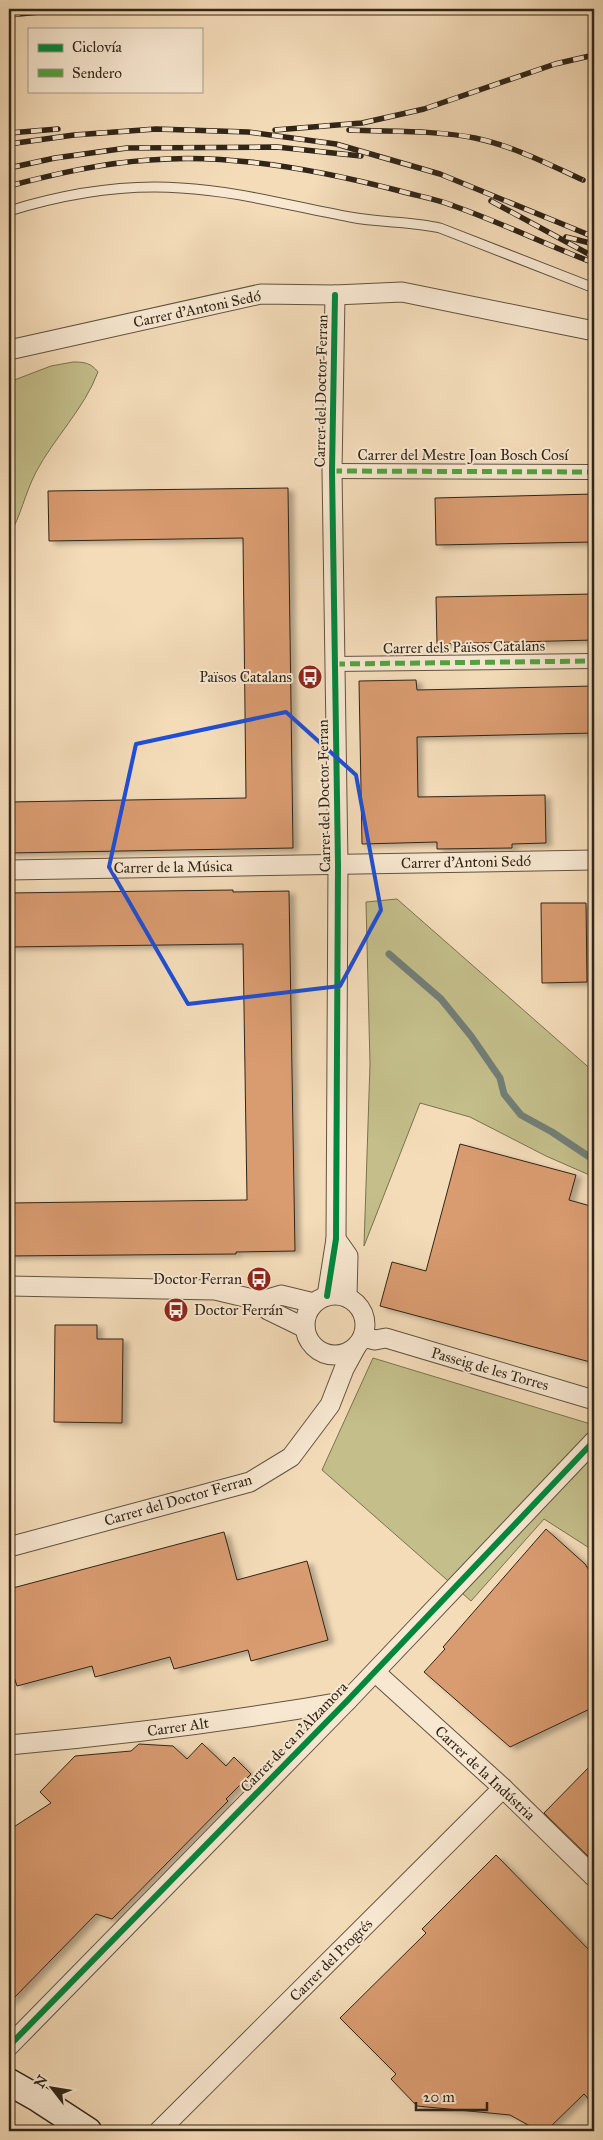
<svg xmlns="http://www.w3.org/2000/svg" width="603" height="2140" font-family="'IM FELL Great Primer',serif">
  <defs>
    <filter id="shadow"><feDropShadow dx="5.5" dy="3" stdDeviation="2.5" flood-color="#0004"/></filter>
  </defs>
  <rect width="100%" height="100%" fill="#f4dcb9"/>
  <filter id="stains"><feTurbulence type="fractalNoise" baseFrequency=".004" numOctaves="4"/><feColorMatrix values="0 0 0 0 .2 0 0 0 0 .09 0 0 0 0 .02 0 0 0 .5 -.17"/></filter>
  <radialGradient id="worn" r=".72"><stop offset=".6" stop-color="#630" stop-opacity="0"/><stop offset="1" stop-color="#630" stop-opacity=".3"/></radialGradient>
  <g fill="#c3be8a" stroke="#7a7251">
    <path d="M 73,362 C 85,362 91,363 98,372 C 84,409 54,438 36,472 C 25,493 21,516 9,536 L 9,382 L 51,366 Z"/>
    <path d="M 397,899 L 594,1072 L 594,1177 L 546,1156 L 470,1117 L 420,1103 L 364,1246 L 370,1064 L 366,902 Z"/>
    <path d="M 373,1358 L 594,1425 L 594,1551 L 544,1519 L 471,1601 L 322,1470 Z"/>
  </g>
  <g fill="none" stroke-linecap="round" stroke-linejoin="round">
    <path stroke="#727e77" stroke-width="7" d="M 389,954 L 441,999 L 471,1036 L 500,1078 L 504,1094 L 521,1115 L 552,1132 L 594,1160"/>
  </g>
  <g fill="#d99b6f" stroke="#302518" filter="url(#shadow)">
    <path d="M 288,488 L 293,848 L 9,853 L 9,802 L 246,798 L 243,538 L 49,541 L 48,491 Z"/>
    <path d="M 594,494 L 594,542 L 436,545 L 435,498 Z"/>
    <path d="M 594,594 L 594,640 L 437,644 L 436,597 Z"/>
    <path d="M 416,680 L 417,690 L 594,686 L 594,733 L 417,737 L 418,797 L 545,795 L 546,843 L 512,844 L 512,848 L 437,849 L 437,842 L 362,844 L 359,681 Z"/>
    <path d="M 233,890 L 233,892 L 289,891 L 295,1251 L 236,1252 L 236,1254 L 9,1256 L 9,1203 L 247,1200 L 243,944 L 9,947 L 9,893 Z"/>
    <path d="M 541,903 L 586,903 L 587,982 L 542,983 Z"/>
    <path d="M 460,1144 L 576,1175 L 569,1200 L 594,1207 L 594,1363 L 380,1306 L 392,1262 L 426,1271 Z"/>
    <path d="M 55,1325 L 97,1325 L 97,1339 L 123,1339 L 122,1423 L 54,1422 Z"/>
    <path d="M 546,1529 L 585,1564 L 594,1578 L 594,1707 L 510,1747 L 424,1672 L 445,1649 L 443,1647 Z"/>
    <path d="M 224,1532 L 237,1580 L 307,1561 L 328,1640 L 251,1661 L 248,1650 L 174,1669 L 170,1657 L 95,1677 L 92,1666 L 17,1686 L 14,1677 L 9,1678 L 9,1589 Z"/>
    <path d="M 202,1743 L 226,1766 L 234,1757 L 251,1774 L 226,1799 L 228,1801 L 112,1919 L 96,1914 L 9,2003 L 9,1830 L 51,1803 L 40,1792 L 75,1756 L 131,1751 L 139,1744 L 173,1746 L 187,1759 Z"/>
    <path d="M 594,1762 L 594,1862 L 544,1813 Z"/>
    <path d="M 496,1855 L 594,1955 L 594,2105 L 584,2094 L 546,2131 L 539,2131 L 510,2115 L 417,2106 L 391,2079 L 396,2074 L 340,2018 L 426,1933 L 422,1929 Z"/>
  </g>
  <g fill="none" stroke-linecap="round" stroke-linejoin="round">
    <defs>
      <path id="service" d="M 9,211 C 64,194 124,184 181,188 C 238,191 294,207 350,217 C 380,223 411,221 440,228 L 594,288"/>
      <g id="pedestrian">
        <path d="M 332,471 L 594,472"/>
        <path d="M 335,664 L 594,661"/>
      </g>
      <g id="minor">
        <path d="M 9,350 L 261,294 L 335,295 L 402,292 L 594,331"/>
        <path d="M 9,870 L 594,860"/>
        <path d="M 336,1239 L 348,1256 L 347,1297"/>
        <path d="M 9,1286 L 215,1290 L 261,1301 L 281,1295 L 314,1303"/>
        <circle cx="335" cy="1325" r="30"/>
        <path d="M 327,1296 L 336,1239 L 338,864 L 332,471 L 335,295"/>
        <path d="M 261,1301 L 268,1310 L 305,1328"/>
        <path d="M 363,1337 L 375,1340 L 386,1338 L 594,1400"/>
        <path d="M 9,1547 L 250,1482 L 291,1457 L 330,1405 L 344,1369 L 356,1347"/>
        <path d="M 375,1672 L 503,1788 L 594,1877"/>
        <path d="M 9,1745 C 122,1735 235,1721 347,1701"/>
        <path d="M 9,2046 L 347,1701 L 594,1441"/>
        <path d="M 159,2131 L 503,1788"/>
      </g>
      <path id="secondary" d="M 9,2082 L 39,2099 L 88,2131"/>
    </defs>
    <use href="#service" stroke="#615340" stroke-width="11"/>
    <use href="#pedestrian" stroke="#615340" stroke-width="16"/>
    <use href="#minor" stroke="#615340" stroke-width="21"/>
    <use href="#secondary" stroke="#302518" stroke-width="29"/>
    <use href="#service" stroke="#f8e8d2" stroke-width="9"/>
    <use href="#pedestrian" stroke="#f8e8d2" stroke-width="14"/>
    <use href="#minor" stroke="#f8e8d2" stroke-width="19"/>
    <use href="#secondary" stroke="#f8e8d2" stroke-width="26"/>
    <defs>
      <g id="rail">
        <path d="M 9,15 L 71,9"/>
        <path d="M 275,130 L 362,123 L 424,109 L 555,64 L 594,55"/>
        <path d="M 349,130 C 390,132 434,130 475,138 C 513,146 548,164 583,180"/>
        <path d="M 9,133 L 58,129"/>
        <path d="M 9,144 L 74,135 L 156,129 L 248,132 L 336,144 L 440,174 L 594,237"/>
        <path d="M 9,168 L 55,158 L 127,148 L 277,147 L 361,156"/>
        <path d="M 9,186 C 55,174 102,163 150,160 C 228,153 324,171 400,191 C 418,196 437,199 454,206 C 502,223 547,245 594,263"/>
        <path d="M 491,201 L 594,257"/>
        <path d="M 566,237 L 594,244"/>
      </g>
    </defs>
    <use href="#rail" stroke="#302518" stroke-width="5.5"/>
    <use href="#rail" stroke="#f8e8d2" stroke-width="4" stroke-dasharray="11" stroke-linecap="butt"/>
    <g stroke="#52a340" stroke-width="5" stroke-dasharray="10 5" stroke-linecap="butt">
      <path d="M 332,471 L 594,472"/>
      <path d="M 335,664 L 594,661"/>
    </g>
    <defs>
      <g id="cycleway">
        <path d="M 327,1296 L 336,1239 L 338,864 L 332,471 L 335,295"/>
        <path d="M 9,2046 L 347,1701 L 594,1441"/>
      </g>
    </defs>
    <use href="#cycleway" stroke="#f8e8d2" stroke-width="9"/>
    <use href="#cycleway" stroke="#00873e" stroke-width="6"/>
  </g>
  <path fill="none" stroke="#1d4ed8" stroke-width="4" stroke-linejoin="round" d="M 286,712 L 356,775 L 381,910 L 340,986 L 188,1004 L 109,867 L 136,744 Z"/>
  <defs>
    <symbol id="bus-disc" viewBox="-11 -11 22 22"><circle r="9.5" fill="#8f2418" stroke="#f8e8d2"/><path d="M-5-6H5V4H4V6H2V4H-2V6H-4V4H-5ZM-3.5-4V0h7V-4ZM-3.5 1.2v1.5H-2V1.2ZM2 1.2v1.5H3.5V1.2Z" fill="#fff"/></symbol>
  </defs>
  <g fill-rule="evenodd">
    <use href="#bus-disc" x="296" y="663" width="28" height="28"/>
    <use href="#bus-disc" x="245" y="1265" width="28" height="28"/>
    <use href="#bus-disc" x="162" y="1296" width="28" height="28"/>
  </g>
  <g text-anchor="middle" stroke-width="4" stroke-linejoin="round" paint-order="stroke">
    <g font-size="15" fill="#302518" stroke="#f8e8d2">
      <text transform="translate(197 309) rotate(-12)" y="5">Carrer d'Antoni Sedó</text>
      <text transform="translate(321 391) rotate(-89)" y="5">Carrer del Doctor Ferran</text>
      <text x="463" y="460">Carrer del Mestre Joan Bosch Cosí</text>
      <text transform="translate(464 647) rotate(-1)" y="5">Carrer dels Països Catalans</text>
      <text transform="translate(324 796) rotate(-91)" y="5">Carrer del Doctor Ferran</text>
      <text transform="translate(466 862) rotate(-1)" y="5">Carrer d'Antoni Sedó</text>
      <text transform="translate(173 867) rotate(-1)" y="5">Carrer de la Música</text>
      <text transform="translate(490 1369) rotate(16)" y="5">Passeig de les Torres</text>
      <text transform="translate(178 1500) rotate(-16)" y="5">Carrer del Doctor Ferran</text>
      <text transform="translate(178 1727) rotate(-8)" y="5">Carrer Alt</text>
      <text transform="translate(294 1737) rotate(-46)" y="5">Carrer de ca n'Alzamora</text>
      <text transform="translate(485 1773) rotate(43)" y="5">Carrer de la Indústria</text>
      <text transform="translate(331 1960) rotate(-45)" y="5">Carrer del Progrés</text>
    </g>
    <g font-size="15" fill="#302518" stroke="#f8e8d2" text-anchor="end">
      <text x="292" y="682">Països Catalans</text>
      <text x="242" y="1284">Doctor Ferran</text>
      <text x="194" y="1315" text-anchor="start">Doctor Ferrán</text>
    </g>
  </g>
  <rect width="603" height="2140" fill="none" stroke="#f4dcb9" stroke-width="30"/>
  <rect x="10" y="10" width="583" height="2120" fill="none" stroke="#302518" stroke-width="2.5"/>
  <rect x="15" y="15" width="573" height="2110" fill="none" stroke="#302518"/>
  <rect x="28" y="28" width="175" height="65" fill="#f8e8d2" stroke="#a89a88"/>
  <rect x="38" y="44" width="25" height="8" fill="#00873e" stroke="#a89a88"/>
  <text x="72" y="52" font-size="15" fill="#302518">Ciclovía</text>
  <rect x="38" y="69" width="25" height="8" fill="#52a340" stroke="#a89a88"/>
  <text x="72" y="78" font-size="15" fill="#302518">Sendero</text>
  <g transform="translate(52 2088) rotate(301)" stroke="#f8e8d2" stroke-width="4" paint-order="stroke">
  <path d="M0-4L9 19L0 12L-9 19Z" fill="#302518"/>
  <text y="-8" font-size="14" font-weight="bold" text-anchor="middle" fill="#302518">N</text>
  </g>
  <path d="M416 2102v8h71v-8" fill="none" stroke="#302518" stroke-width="2.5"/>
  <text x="423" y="2102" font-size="15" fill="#302518" stroke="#f8e8d2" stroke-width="4" paint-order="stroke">20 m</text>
  <rect width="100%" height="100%" filter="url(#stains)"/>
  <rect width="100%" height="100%" fill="url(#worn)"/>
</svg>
